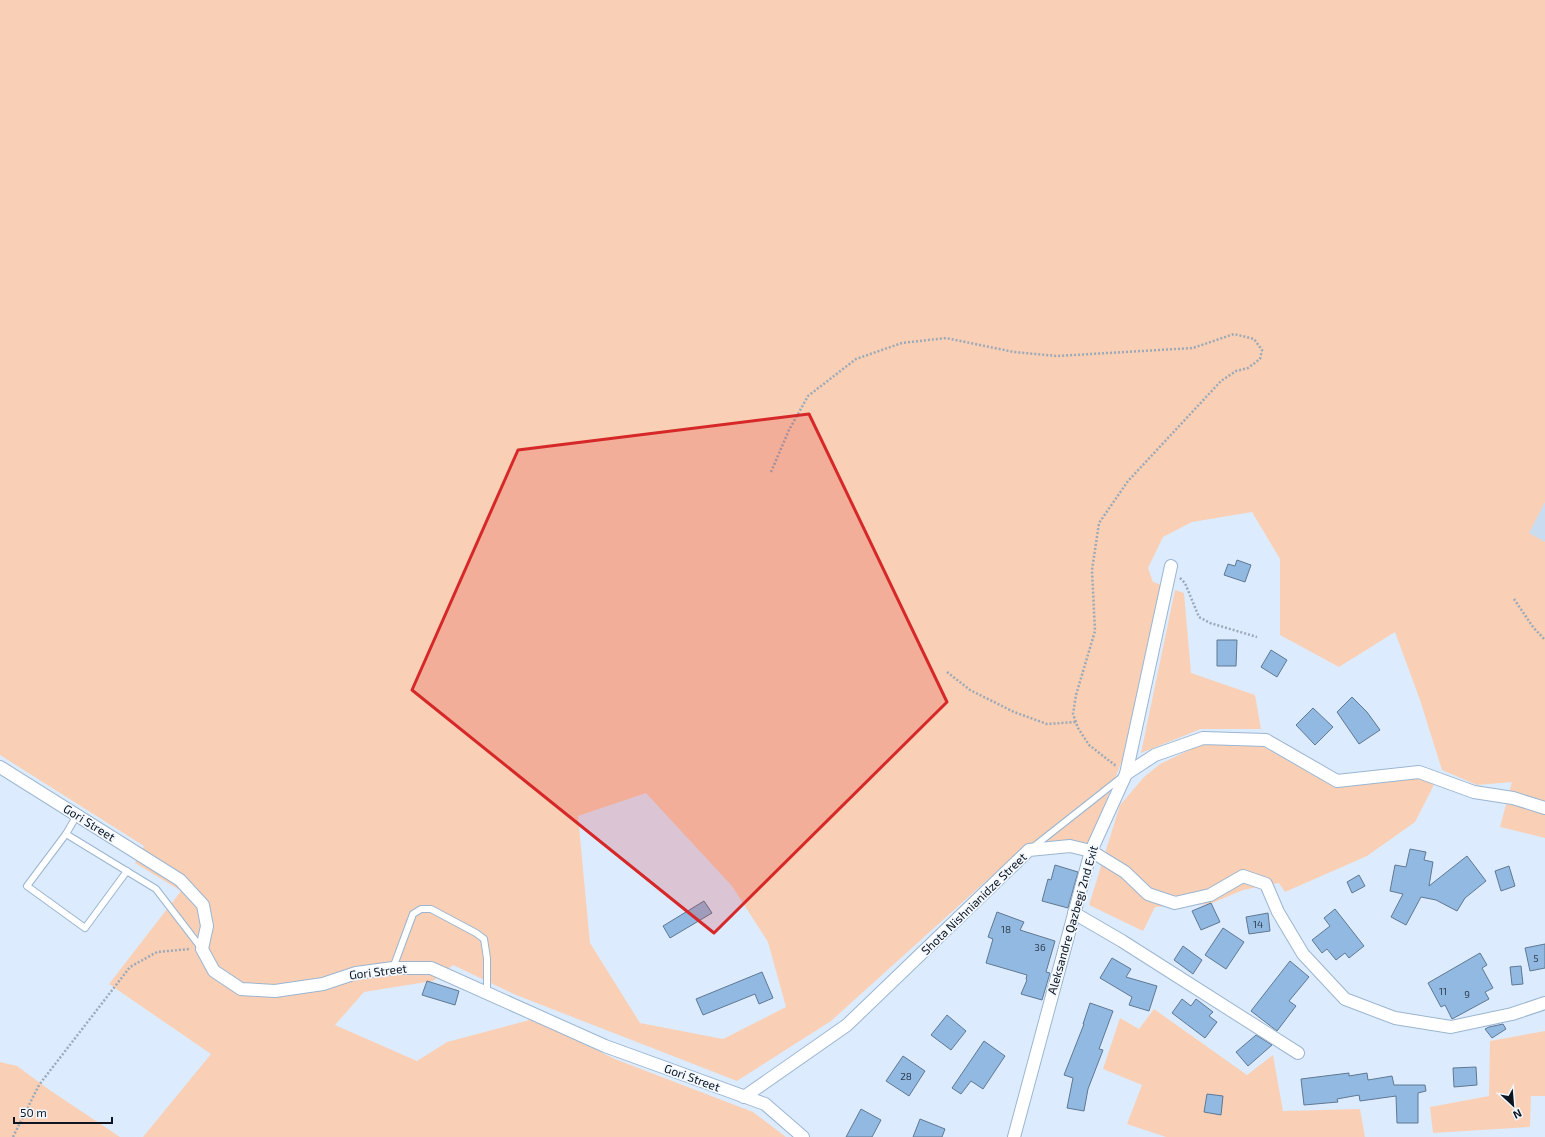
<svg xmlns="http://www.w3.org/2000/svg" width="1545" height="1137" font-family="'Exo 2',sans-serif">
  <rect width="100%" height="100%" fill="#dcecfe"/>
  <path fill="#c9dcf0" d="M 1545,502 L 1545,542 L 1528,533 Z"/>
  <g fill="#f9d0b5" fill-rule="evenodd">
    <path d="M 0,0 L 1545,0 L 1545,502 L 1529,533 L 1545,542 L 1545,838 L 1500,827 L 1512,782 L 1477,785 L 1442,770 L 1420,700 L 1395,632 L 1339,667 L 1280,635 L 1280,559 L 1252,512 L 1192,522 L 1163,537 L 1148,568 L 1153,582 L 1162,585 L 1122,761 L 1089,843 L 1061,842 L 1025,846 L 831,1021 L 737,1081 L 516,995 L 453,965 L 433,981 L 364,992 L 335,1025 L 417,1061 L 447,1042 L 533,1019 L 615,1059 L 753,1112 L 786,1137 L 143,1137 L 211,1054 L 109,984 L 181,891 L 135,863 L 144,846 L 0,755 ZM 646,793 L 732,886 L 768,942 L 786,1007 L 723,1039 L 640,1023 L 590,943 L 578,816 Z"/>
    <path d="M 1175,590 L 1184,593 L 1191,673 L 1255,695 L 1261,729 L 1201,729 L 1141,753 Z"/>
    <path d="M 1206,742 L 1264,747 L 1336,788 L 1419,778 L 1434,785 L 1415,822 L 1367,856 L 1285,892 L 1279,883 L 1243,890 L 1210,904 L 1155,907 L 1143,931 L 1089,905 L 1120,805 L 1144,777 L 1160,764 Z"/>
    <path d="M 1154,1009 L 1247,1075 L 1273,1055 L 1283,1111 L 1360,1109 L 1365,1137 L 1166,1137 L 1127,1124 L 1142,1085 L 1103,1069 L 1120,1018 L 1139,1029 Z"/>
    <path d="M 1545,1031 L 1545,1096 L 1531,1096 L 1530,1127 L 1433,1133 L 1430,1107 L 1489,1096 L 1490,1041 Z"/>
    <path d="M 0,1062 L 17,1066 L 51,1091 L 120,1137 L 0,1137 Z"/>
  </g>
  <g fill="#92b9e1" stroke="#5f7892">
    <path d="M 1237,560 L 1251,565 L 1245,582 L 1224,575 L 1228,564 L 1235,566 Z"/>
    <path d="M 1217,640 L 1237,640 L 1236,666 L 1217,666 Z"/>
    <path d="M 1271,650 L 1287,660 L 1277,677 L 1261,667 Z"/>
    <path d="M 1352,697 L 1367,712 L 1380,730 L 1359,744 L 1337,712 Z"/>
    <path d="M 1313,708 L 1333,727 L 1315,745 L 1296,725 Z"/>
    <path d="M 1410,849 L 1426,852 L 1424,860 L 1433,862 L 1429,886 L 1467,856 L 1486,881 L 1465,898 L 1457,911 L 1436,900 L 1421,897 L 1406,925 L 1391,917 L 1403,894 L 1390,891 L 1395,865 L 1406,867 Z"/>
    <path d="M 1055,865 L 1078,872 L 1068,908 L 1042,901 L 1048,879 L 1051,880 Z"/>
    <path d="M 1509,866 L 1515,886 L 1501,891 L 1495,871 Z"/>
    <path d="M 1359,875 L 1365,886 L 1352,893 L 1347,882 Z"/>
    <path d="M 704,901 L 712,913 L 670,938 L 663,926 Z"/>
    <path d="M 1211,903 L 1220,922 L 1201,930 L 1192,911 Z"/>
    <path d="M 1335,909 L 1364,946 L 1349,958 L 1345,953 L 1336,960 L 1327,949 L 1322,953 L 1312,940 L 1330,926 L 1324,918 Z"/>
    <path d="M 997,912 L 1024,922 L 1020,930 L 1055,941 L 1046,972 L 1050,973 L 1042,1000 L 1021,994 L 1027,980 L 1026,979 L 1027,975 L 986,963 L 993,939 L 988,937 Z"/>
    <path d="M 1268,913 L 1270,931 L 1249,934 L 1246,917 Z"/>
    <path d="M 1223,928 L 1244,942 L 1226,969 L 1205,955 Z"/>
    <path d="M 1545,944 L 1545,968 L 1530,971 L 1525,948 Z"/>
    <path d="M 1183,946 L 1202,960 L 1193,974 L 1174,960 Z"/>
    <path d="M 1480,953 L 1487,965 L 1482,968 L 1493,988 L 1485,992 L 1489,999 L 1452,1019 L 1445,1005 L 1441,1007 L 1428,983 Z"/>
    <path d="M 1112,958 L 1131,969 L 1126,977 L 1157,986 L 1149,1011 L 1129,1005 L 1132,997 L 1100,978 Z"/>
    <path d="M 1290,961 L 1309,977 L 1289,1001 L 1296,1006 L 1277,1031 L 1251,1011 Z"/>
    <path d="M 1521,966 L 1523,984 L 1512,985 L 1510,967 Z"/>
    <path d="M 762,972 L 773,998 L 759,1004 L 755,994 L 703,1015 L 696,999 Z"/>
    <path d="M 427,981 L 459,991 L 455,1005 L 422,995 Z"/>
    <path d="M 1182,999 L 1191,1006 L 1196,999 L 1213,1012 L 1209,1016 L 1217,1022 L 1205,1038 L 1172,1013 Z"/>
    <path d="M 1090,1003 L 1113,1011 L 1099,1049 L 1103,1050 L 1088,1089 L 1084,1111 L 1067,1108 L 1073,1078 L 1064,1075 L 1084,1024 L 1083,1024 Z"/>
    <path d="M 947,1015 L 966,1031 L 951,1050 L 931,1035 Z"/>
    <path d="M 1503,1024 L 1506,1029 L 1492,1038 L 1485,1029 L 1489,1027 Z"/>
    <path d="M 1256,1035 L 1272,1045 L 1248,1066 L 1236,1052 Z"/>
    <path d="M 984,1041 L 1005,1056 L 983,1089 L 971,1081 L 961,1094 L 952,1088 Z"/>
    <path d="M 903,1056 L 925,1071 L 909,1096 L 886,1081 Z"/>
    <path d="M 1476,1067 L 1477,1085 L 1454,1087 L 1453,1068 Z"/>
    <path d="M 1349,1073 L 1349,1076 L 1367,1073 L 1368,1080 L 1392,1076 L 1394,1085 L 1425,1085 L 1426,1091 L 1418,1093 L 1418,1123 L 1397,1123 L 1396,1096 L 1360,1101 L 1359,1095 L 1337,1099 L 1338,1102 L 1304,1105 L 1301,1079 Z"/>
    <path d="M 1207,1094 L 1223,1096 L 1221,1115 L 1204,1112 Z"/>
    <path d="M 861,1109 L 881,1120 L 872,1137 L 846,1137 Z"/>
    <path d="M 920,1119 L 945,1129 L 942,1137 L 913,1137 Z"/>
  </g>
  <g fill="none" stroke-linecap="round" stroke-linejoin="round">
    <defs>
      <g id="service">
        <path d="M 77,815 L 66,834 L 156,889 L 202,949"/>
        <path d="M 66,834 L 27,886 L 85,928 L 127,871"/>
        <path d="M 1032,848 L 1122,777"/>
        <path d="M 393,968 L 413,914 L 421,909 L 431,909 L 476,933 L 484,939 L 487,958 L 487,993"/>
      </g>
      <g id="minor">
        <path d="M 0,767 L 180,880 L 203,905 L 207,926 L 202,949 L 214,971 L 241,989 L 275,991 L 323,984 L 356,973 L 393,968 L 431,968 L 605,1046 L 765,1104 L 803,1137"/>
        <path d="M 1126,774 L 1155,755 L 1203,738 L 1266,740 L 1337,781 L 1419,772 L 1474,792 L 1513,798 L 1545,808"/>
        <path d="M 1074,913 L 1122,941 L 1298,1053"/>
        <path d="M 744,1097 L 847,1025 L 1029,850 L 1070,846 L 1091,851 L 1125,872 L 1148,894 L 1175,903 L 1210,895 L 1243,876 L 1266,884 L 1278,912 L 1303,954 L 1345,999 L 1395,1018 L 1451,1027 L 1512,1014 L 1545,1003"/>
        <path d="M 1014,1137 L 1091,851 L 1126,774 L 1171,566"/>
      </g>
    </defs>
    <use href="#service" stroke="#9bb5d1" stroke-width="8"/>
    <use href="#minor" stroke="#9bb5d1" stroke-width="14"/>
    <g stroke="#9ba9b8" stroke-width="2.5" stroke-dasharray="2 2" stroke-linecap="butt">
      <path d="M 771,472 L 789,430 L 808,396 L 856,359 L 902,343 L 946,338 L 1014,352 L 1057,356 L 1193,348 L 1234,334 L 1254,339 L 1262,350 L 1260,359 L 1248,368 L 1236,371 L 1221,381 L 1128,481 L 1099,523 L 1092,570 L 1095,631 L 1076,695 L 1073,714 L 1078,728 L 1089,745 L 1116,766"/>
      <path d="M 1180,578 L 1185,583 L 1199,617 L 1210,623 L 1257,637"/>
      <path d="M 1514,599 L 1533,627 L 1545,640"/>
      <path d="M 947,672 L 970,690 L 1014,712 L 1047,724 L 1076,722"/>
      <path d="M 13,1137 L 39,1085 L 130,967 L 157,952 L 190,949"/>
    </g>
    <use href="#service" stroke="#fff" stroke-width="6"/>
    <use href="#minor" stroke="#fff" stroke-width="12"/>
  </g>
  <path fill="#d62828" fill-opacity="0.2" stroke="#d62828" stroke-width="3" stroke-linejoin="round" d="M 809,414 L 947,702 L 714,933 L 412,690 L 518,450 Z"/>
  <g text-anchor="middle" stroke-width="3.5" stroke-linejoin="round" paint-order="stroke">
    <g font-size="10" fill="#2e3f50">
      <text x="1258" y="928">14</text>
      <text x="1006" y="933">18</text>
      <text x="1040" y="951">36</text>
      <text x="1536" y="962">5</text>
      <text x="1443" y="995">11</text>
      <text x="1467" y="998">9</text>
      <text x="906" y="1080">28</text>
    </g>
    <g font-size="12" fill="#0d1620" stroke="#f2f8fe">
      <text transform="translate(89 823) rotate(32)" y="4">Gori Street</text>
      <text transform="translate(974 904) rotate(-44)" y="4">Shota Nishnianidze Street</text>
      <text transform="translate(1073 920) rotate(-74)" y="4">Aleksandre Qazbegi 2nd Exit</text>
      <text transform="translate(378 972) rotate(-7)" y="4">Gori Street</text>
      <text transform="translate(692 1078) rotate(20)" y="4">Gori Street</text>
    </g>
  </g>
  <g transform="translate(1513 1105) rotate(154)" stroke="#f2f8fe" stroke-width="3" paint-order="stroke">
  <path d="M0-3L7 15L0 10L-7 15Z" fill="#0d1620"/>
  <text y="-6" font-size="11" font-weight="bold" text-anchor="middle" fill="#0d1620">N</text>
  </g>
  <path d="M14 1117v6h98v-6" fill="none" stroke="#0d1620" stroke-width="2"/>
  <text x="20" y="1117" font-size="12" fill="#0d1620" stroke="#f2f8fe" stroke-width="3" paint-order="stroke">50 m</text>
</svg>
